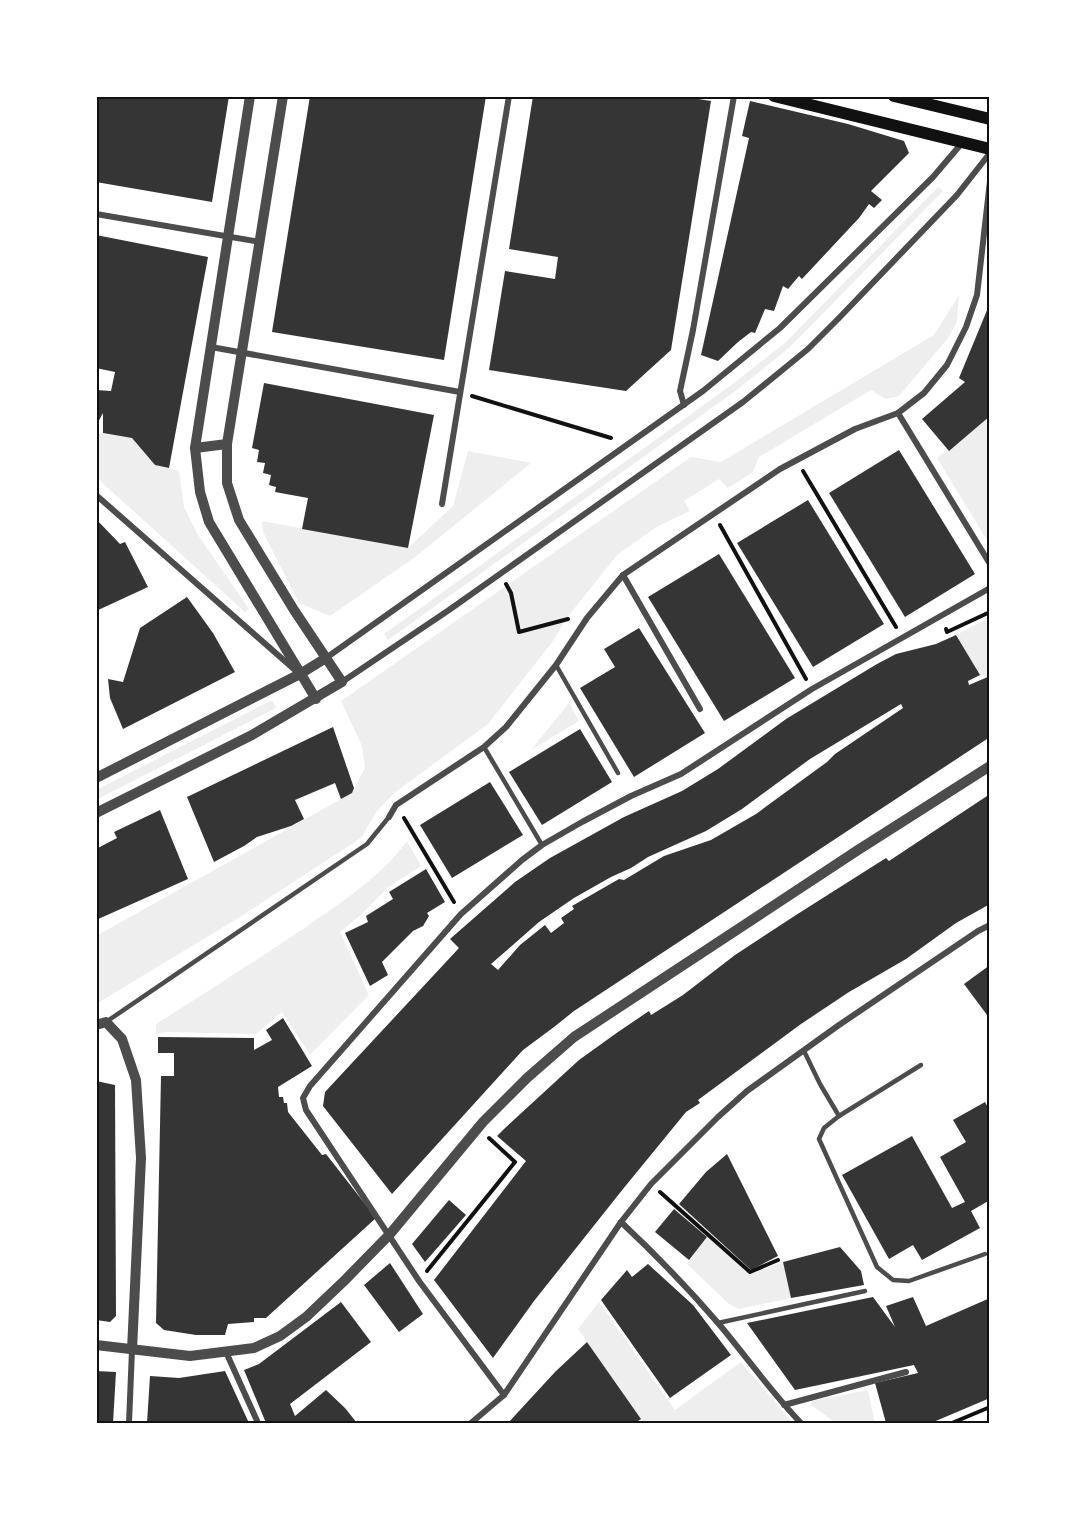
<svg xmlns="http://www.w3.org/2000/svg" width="1086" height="1519" font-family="'Noto Sans',sans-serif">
  <rect width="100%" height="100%" fill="#fff"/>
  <g fill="#eee">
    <path d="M 938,187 L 943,191 L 790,347 L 738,389 L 388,640 L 384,634 L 661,436 L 734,383 L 786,342 Z"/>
    <path d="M 959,295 L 957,322 L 948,338 L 899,396 L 886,399 L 871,390 L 759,457 L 753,472 L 728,488 L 719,479 L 684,501 L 690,511 L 658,526 L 617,555 L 566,619 L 553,641 L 488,724 L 394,793 L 377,811 L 361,838 L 240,917 L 96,1004 L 96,936 L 352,793 L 365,768 L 362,746 L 341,701 L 691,457 L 721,462 L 934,335 Z"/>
    <path d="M 990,416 L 990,545 L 937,458 Z"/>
    <path d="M 96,433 L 132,438 L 155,465 L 179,471 L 184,507 L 198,535 L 249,609 L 245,612 L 97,478 Z"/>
    <path d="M 468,451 L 531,463 L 414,558 L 330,616 L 299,603 L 263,532 L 262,521 L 408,548 L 453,506 Z"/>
    <path d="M 990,617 L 990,676 L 989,677 L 980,675 L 956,635 Z"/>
    <path d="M 272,700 L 276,708 L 96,800 L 96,790 Z"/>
    <path d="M 569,703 L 579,721 L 531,750 Z"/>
    <path d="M 407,841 L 421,866 L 387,888 L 362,914 L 340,932 L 369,995 L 310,1055 L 282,1012 L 256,1034 L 165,1032 L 156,1034 L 156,1024 C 205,993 254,962 303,929 C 339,904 381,877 407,841 Z"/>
    <path d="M 707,1237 L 750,1274 L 783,1262 L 791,1298 L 739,1309 L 729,1304 L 687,1264 Z"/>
    <path d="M 599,1302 L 675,1410 L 741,1362 L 793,1423 L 635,1423 L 641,1418 L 578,1329 Z"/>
    <path d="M 868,1390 L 875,1423 L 836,1423 L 811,1405 L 812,1401 Z"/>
  </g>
  <g fill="#353535" fill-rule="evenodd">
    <path d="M 96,96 L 229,96 L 212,202 L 96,182 Z"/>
    <path d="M 310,96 L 486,96 L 444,360 L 272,332 Z"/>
    <path d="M 533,96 L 680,96 L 711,101 L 671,350 L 626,391 L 489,370 L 505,271 L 555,279 L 558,257 L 509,249 Z"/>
    <path d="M 750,101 L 848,124 L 904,141 L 909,153 L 871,191 L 882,200 L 874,208 L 869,204 L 859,218 L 802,279 L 799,276 L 788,289 L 783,286 L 774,311 L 765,309 L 755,333 L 751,332 L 738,342 L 718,361 L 701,355 L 749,138 L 742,136 Z"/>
    <path d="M 96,235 L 208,257 L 169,468 L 155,465 L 132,438 L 103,433 L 103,413 L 96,426 L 96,390 L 111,391 L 115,372 L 96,368 Z"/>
    <path d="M 990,303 L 990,416 L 949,451 L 922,419 L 965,382 L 959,378 Z"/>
    <path d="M 264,383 L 434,415 L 408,548 L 302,529 L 308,498 L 275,492 L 276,487 L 269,485 L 271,475 L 263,473 L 265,463 L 257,462 L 259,450 L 252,448 Z"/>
    <path d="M 899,450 L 975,574 L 905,617 L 829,493 Z"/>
    <path d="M 808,500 L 884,624 L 813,667 L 737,543 Z"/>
    <path d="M 96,519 L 120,544 L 125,542 L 148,587 L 96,611 Z"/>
    <path d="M 719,554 L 795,678 L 724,721 L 648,597 Z"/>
    <path d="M 187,597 L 213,633 L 235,672 L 123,729 L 110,698 L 108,679 L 123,682 L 140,628 Z"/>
    <path d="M 639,628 L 705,733 L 634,777 L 580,688 L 615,667 L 604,649 Z"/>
    <path d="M 956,635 L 980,675 L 968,681 L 969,685 L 990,676 L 990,737 L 574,1011 L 554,1027 L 523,1050 L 392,1194 L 323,1106 L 325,1092 L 459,948 L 450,939 L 515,882 L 550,858 L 624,817 L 682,791 L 718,769 L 786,719 L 877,664 L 896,654 L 936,644 ZM 901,704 L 903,708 L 835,754 L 827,762 L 756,814 L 711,840 L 664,856 L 624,880 L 619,879 L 572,906 L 574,909 L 561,918 L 564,923 L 551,933 L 545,925 L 520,945 L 498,970 L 491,964 L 539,922 L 574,898 L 611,877 L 631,868 L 648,857 L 706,831 L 742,809 L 810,759 Z"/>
    <path d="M 333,727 L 354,788 L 352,793 L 341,799 L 335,783 L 295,800 L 304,819 L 291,826 L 257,837 L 244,846 L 214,862 L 187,797 Z"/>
    <path d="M 580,729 L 612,782 L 542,825 L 509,772 Z"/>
    <path d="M 490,782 L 523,835 L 452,878 L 420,825 Z"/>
    <path d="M 990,794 L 990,904 L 956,923 L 906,959 L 849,992 L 801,1024 L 698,1100 L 700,1103 L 686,1112 L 623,1189 L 534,1301 L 493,1358 L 434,1280 L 526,1161 L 497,1136 L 504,1129 L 579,1060 L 618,1032 L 649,1011 L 651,1015 L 683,995 L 735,955 L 796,915 L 886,858 L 889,861 Z"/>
    <path d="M 160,810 L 188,879 L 96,920 L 96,849 L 117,838 L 114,832 Z"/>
    <path d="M 426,869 L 445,902 L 427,913 L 429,916 L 423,926 L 413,931 L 382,962 L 388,975 L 370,986 L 345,933 L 368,922 L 366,916 L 393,899 L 389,892 Z"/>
    <path d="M 990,965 L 990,1019 L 964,984 Z"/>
    <path d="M 283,1018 L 312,1066 L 278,1087 L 279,1097 L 283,1097 L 284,1103 L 287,1103 L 288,1112 L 322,1155 L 326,1154 L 376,1218 L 266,1318 L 254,1318 L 254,1322 L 228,1324 L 225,1335 L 196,1335 L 164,1330 L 156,1323 L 161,1076 L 174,1076 L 174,1053 L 158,1053 L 158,1037 L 254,1038 L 254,1050 L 272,1040 L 266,1030 Z"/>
    <path d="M 96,1081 L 115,1085 L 116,1316 L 110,1322 L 96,1320 Z"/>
    <path d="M 985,1102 L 990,1111 L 990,1200 L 971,1211 L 980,1228 L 922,1260 L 913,1245 L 889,1259 L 842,1175 L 912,1136 L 952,1208 L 965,1202 L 940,1157 L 966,1142 L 953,1120 Z"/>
    <path d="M 727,1154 L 778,1256 L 751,1270 L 679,1204 L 706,1172 Z"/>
    <path d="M 449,1200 L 466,1215 L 425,1262 L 412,1244 Z"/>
    <path d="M 674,1209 L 707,1237 L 689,1260 L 655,1232 Z"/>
    <path d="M 840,1247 L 861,1271 L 864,1285 L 791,1298 L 783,1262 Z"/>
    <path d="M 390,1263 L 423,1314 L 399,1332 L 364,1285 Z"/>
    <path d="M 648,1264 L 693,1305 L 731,1355 L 670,1398 L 601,1300 L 627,1270 L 632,1277 Z"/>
    <path d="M 873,1297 L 895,1327 L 886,1306 L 913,1297 L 926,1326 L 990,1298 L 990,1398 L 931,1423 L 886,1423 L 875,1383 L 918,1373 L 914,1365 L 795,1390 L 747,1323 Z"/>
    <path d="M 341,1302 L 371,1342 L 290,1404 L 295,1416 L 326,1390 L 345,1408 L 357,1423 L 266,1423 L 244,1370 L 259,1364 Z"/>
    <path d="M 587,1342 L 641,1419 L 635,1423 L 508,1423 L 555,1372 Z"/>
    <path d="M 96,1371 L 116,1372 L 113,1423 L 96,1423 Z"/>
    <path d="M 225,1371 L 249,1423 L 147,1423 L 150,1376 L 179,1378 Z"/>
  </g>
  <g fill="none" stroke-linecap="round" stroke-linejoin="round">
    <g stroke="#111" stroke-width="4">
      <path d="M 472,396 L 611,438"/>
      <path d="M 803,471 L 896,627"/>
      <path d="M 720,525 L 806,679"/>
      <path d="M 506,584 L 511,593 L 519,632 L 568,619"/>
      <path d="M 946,629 L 947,632 L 990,612"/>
      <path d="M 404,818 L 454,902"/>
      <path d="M 660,1192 L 750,1272 L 778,1260"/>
      <path d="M 427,1271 L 515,1162 L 489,1138"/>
      <path d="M 952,1423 L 990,1407"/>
    </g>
    <g stroke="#4c4c4c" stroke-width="4.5">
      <path d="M 556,665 L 618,773"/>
      <path d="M 484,747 L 542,845"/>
      <path d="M 106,1022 L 367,844 L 389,817"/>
      <path d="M 804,1051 L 820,1084 L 839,1116 L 824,1128 L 819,1139 L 877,1267 L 893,1280 L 909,1281 L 985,1254"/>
      <path d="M 839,1116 L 921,1065"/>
      <path d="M 718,1323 L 865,1291"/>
    </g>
    <g stroke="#4c4c4c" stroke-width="6">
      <path d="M 96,214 L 260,242"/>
      <path d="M 211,347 L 460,392"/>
      <path d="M 684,405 L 680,391 L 693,330 L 734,96"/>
      <path d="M 898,413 L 990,564"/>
      <path d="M 96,495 L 295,670"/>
      <path d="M 442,504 L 509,96"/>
      <path d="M 623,575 L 700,709"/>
      <path d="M 326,658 L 703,391 L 780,328 L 933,177 L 962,143"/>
      <path d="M 342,682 L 449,610 L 743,402 L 808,349 L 839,318 L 957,195 L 990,153"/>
      <path d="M 389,817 L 396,805 L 484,747 L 506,727 L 556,665 L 587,618 L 623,575 L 780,469 L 855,429 L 898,413 L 924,393 L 947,365 L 966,327 L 977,295 L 990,181"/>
      <path d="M 621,1222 C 655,1254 688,1288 718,1323 C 746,1356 771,1392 801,1423"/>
      <path d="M 226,1352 L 258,1423"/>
      <path d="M 504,1395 L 419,1281 L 306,1110 L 303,1098 L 310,1086 L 461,914 L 522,860 L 542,845 L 582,822 L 631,796 L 681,774 L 812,689 L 990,588"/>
      <path d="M 784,1405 L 906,1372"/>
      <path d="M 129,1423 L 132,1350"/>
      <path d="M 471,1423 L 504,1395 L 621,1222 L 651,1184 L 718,1117 L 747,1091 L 839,1025 L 978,931 L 990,925"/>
    </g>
    <g stroke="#4c4c4c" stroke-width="10">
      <path d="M 250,96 L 195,448 L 200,492 L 209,522 L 316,699"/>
      <path d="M 195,448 L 227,444"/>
      <path d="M 96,778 L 300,674 L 326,658"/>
      <path d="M 96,813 L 252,735 L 342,682 L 294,610 L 239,520 L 227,483 L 227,444 L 283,96"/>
      <path d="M 96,1025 L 106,1022 L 122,1039 L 136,1080 L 141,1158 L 132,1350"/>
      <path d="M 96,1345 L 190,1356 L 254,1348 L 280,1336 L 306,1317 L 346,1279 L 390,1234 L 483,1122 L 527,1078 L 574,1037 L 858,850 L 990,766"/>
    </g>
    <g stroke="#111" stroke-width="12">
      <path d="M 774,96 L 990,149"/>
      <path d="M 894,96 L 990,119"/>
    </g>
  </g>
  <rect width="1086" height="1519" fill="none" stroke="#ffffff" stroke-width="195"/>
  <rect x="98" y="98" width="890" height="1324" fill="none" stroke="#111" stroke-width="2"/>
</svg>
